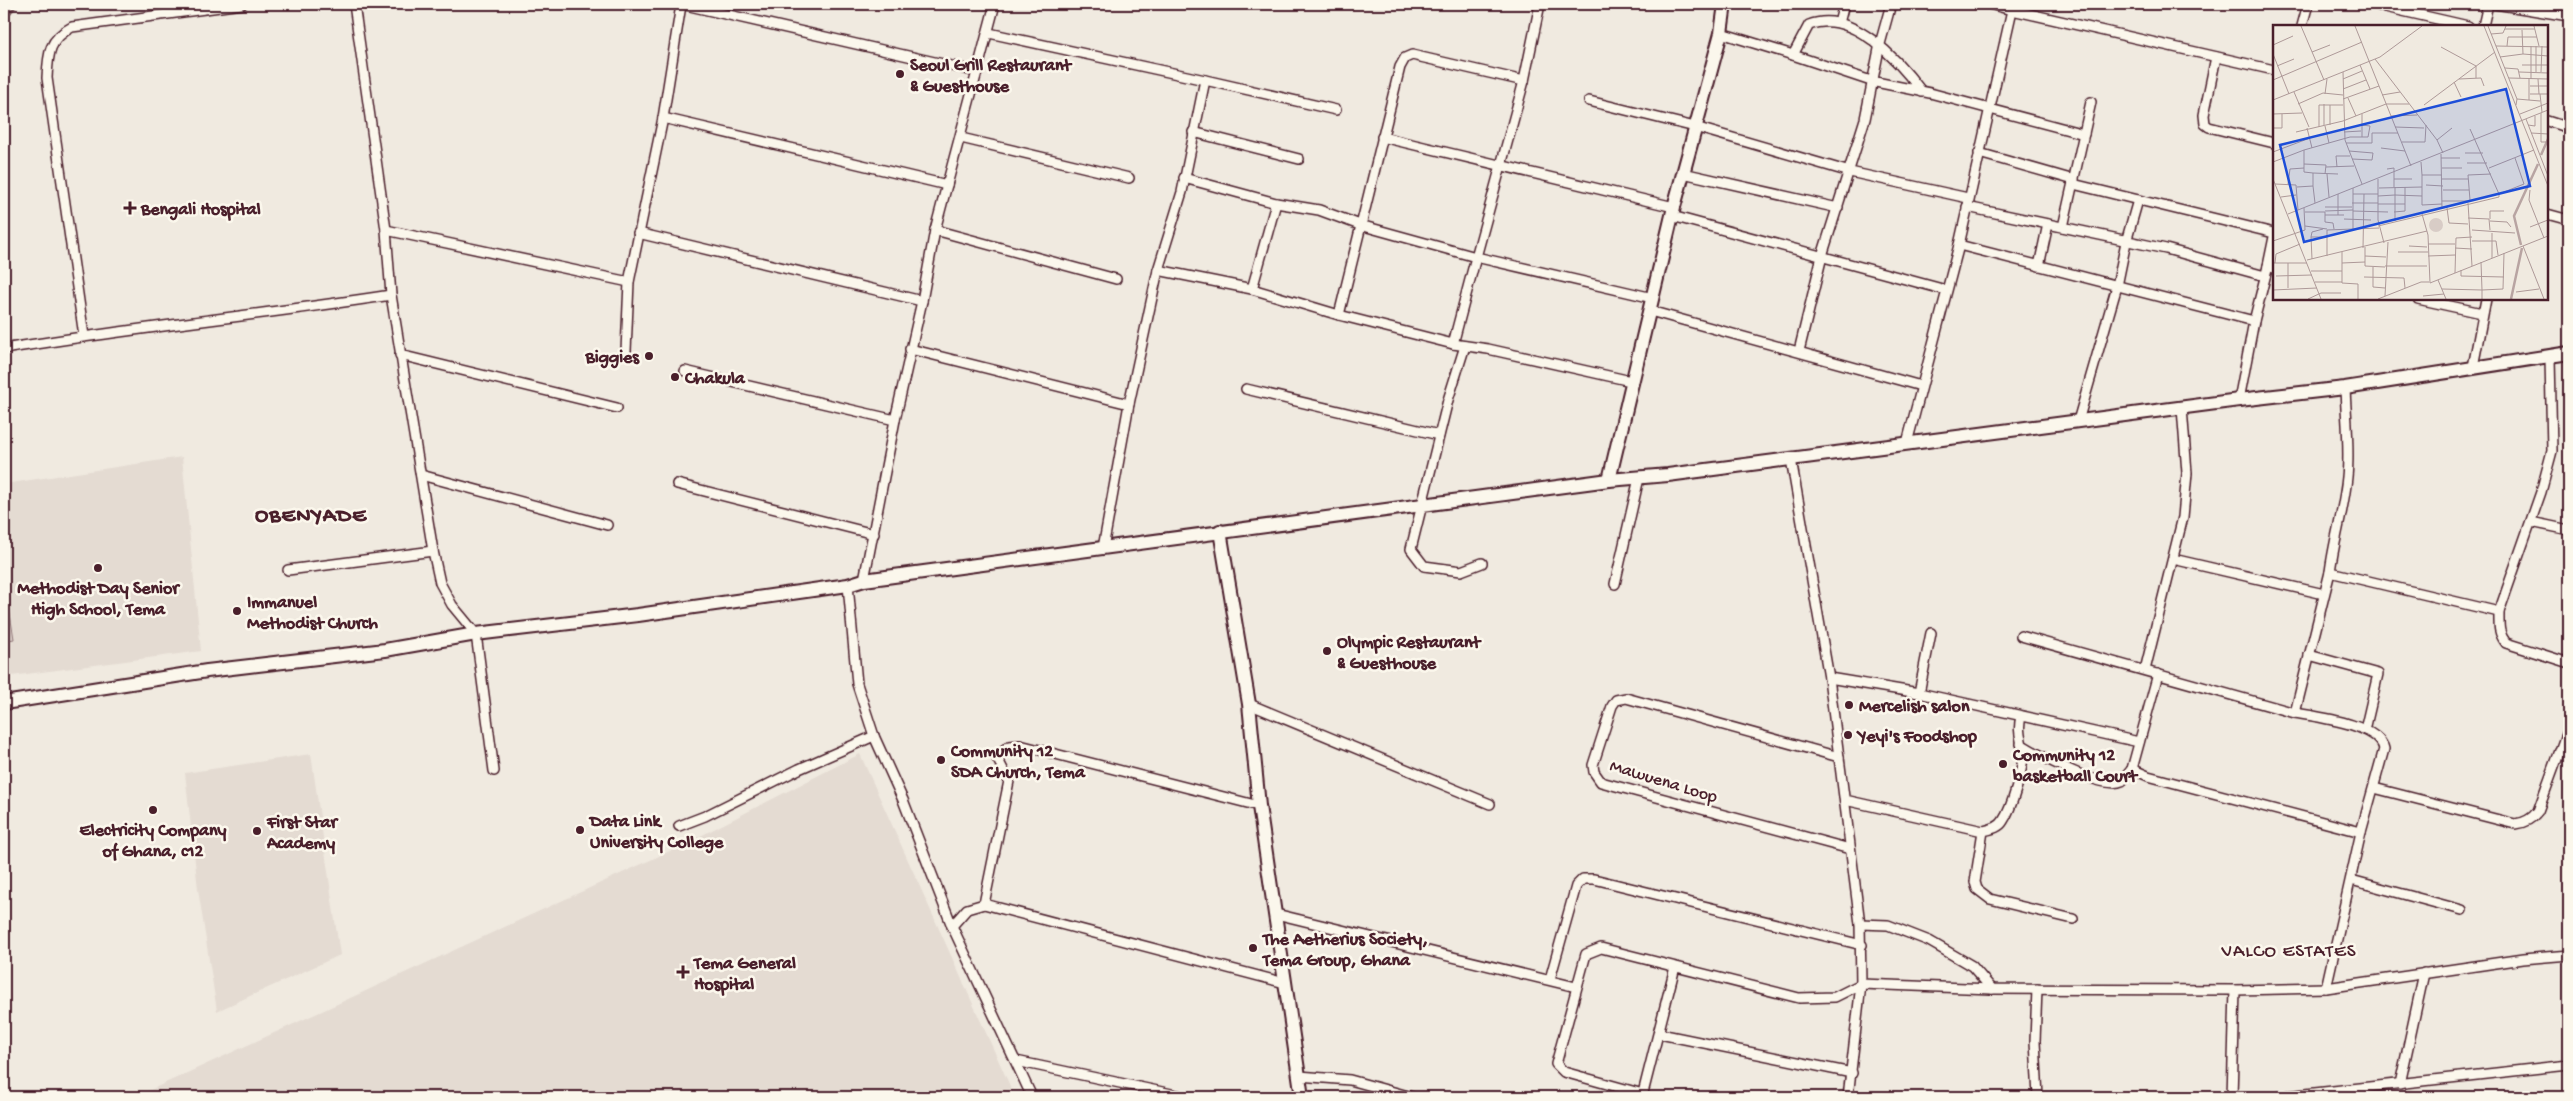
<svg xmlns="http://www.w3.org/2000/svg" width="2573" height="1101" font-family="'Gochi Hand',sans-serif">
  <rect width="100%" height="100%" fill="#f0eae0"/>
  <filter id="ink" filterUnits="userSpaceOnUse"><feTurbulence type="fractalNoise" baseFrequency=".02" numOctaves="2"/><feDisplacementMap in="SourceGraphic" scale="10" xChannelSelector="R" yChannelSelector="G"/><feConvolveMatrix kernelMatrix="1 2 1 2 8 2 1 2 1" color-interpolation-filters="sRGB"/></filter>
  <g filter="url(#ink)">
    <g fill="#e4dbd2">
      <path d="M 182,457 L 201,651 L 4,677 L 4,484 Z"/>
      <path d="M 311,754 L 340,955 L 217,1011 L 198,889 L 185,773 Z"/>
      <path d="M 860,754 L 1015,1097 L 135,1097 L 681,846 Z"/>
    </g>
    <path fill="#d8ccc6" stroke="#917678" d="M 4,576 L 14,639 L 4,641 Z"/>
    <g fill="none" stroke-linecap="round" stroke-linejoin="round">
      <path stroke="#8c6f72" stroke-width="3" d="M 4,20 L 17,4"/>
      <defs>
        <g id="street">
          <path d="M 354,4 L 386,230 L 391,295 L 433,551 L 440,583 L 452,605 L 476,634 L 494,771"/>
          <path d="M 681,4 L 978,72"/>
          <path d="M 1540,4 L 1524,81 L 1476,257 L 1653,298"/>
          <path d="M 1989,4 L 2012,10"/>
          <path d="M 2372,4 L 2468,26"/>
          <path d="M 2495,4 L 2569,16"/>
          <path d="M 1839,23 L 1844,4"/>
          <path d="M 2302,26 L 2308,4"/>
          <path d="M 2483,26 L 2488,4"/>
          <path d="M 989,33 L 1205,80 L 1182,192 L 1158,270 L 1129,404"/>
          <path d="M 1721,33 L 1793,55 L 1809,25 C 1852,8 1899,61 1922,92"/>
          <path d="M 1793,55 L 1871,81 L 1930,93 L 2084,134"/>
          <path d="M 2216,57 L 2204,115 L 2205,124 L 2209,127 L 2274,143"/>
          <path d="M 1205,80 L 1336,110"/>
          <path d="M 1589,101 L 1695,127 L 1850,172 L 1968,198"/>
          <path d="M 663,118 L 947,185"/>
          <path d="M 2547,121 L 2569,128"/>
          <path d="M 1193,132 L 1299,159"/>
          <path d="M 1382,137 L 1674,207"/>
          <path d="M 961,138 L 1129,178"/>
          <path d="M 1979,153 L 2074,180"/>
          <path d="M 1683,173 L 1838,208"/>
          <path d="M 1184,178 L 1276,203 L 1319,210 L 1360,225 L 1476,257 L 1453,344"/>
          <path d="M 2073,184 L 2274,233"/>
          <path d="M 1967,207 L 2166,249 L 2265,276"/>
          <path d="M 2547,214 L 2569,220"/>
          <path d="M 1672,216 L 1946,290"/>
          <path d="M 2063,227 L 2091,102"/>
          <path d="M 386,230 L 629,282 L 663,118 L 681,5"/>
          <path d="M 935,230 L 1116,279"/>
          <path d="M 638,233 L 922,301"/>
          <path d="M 2274,237 L 2268,266 L 2274,268"/>
          <path d="M 1959,245 L 2254,321"/>
          <path d="M 2039,266 L 2048,224"/>
          <path d="M 1158,270 L 1252,289 L 1339,315 L 1453,344 L 1488,349 L 1631,381"/>
          <path d="M 1252,289 L 1276,203"/>
          <path d="M 2418,299 L 2482,313"/>
          <path d="M 1650,311 L 1921,386"/>
          <path d="M 1339,315 L 1400,67 L 1405,58 L 1412,55 L 1524,81"/>
          <path d="M 84,336 L 47,78 C 48,53 49,39 72,27 L 242,4"/>
          <path d="M 1465,346 L 1448,400 L 1411,549 L 1424,566 L 1461,571 L 1482,563"/>
          <path d="M 4,349 C 132,328 262,315 391,295"/>
          <path d="M 910,349 L 1129,404 L 1103,548"/>
          <path d="M 626,351 L 629,282"/>
          <path d="M 1799,351 L 1822,256 L 1865,119 L 1880,44 L 1891,4"/>
          <path d="M 400,355 L 617,408"/>
          <path d="M 2550,358 L 2552,451 L 2541,492 L 2499,612 C 2499,625 2498,633 2506,643 L 2569,663"/>
          <path d="M 2473,367 L 2486,299"/>
          <path d="M 685,371 L 895,420"/>
          <path d="M 2345,388 C 2346,418 2350,448 2347,477 C 2344,509 2334,540 2330,572 L 2499,612"/>
          <path d="M 1246,389 L 1439,435"/>
          <path d="M 2239,400 L 2254,321 L 2268,266"/>
          <path d="M 2078,421 L 2117,286 L 2126,242 L 2138,200"/>
          <path d="M 1907,443 L 1959,245 L 2012,10 L 2274,70"/>
          <path d="M 1791,459 L 1829,678 L 1860,924 L 1861,984 L 1848,1097"/>
          <path d="M 421,475 L 607,525"/>
          <path d="M 677,484 L 874,534"/>
          <path d="M 2531,522 L 2569,530"/>
          <path d="M 2173,559 L 2324,594"/>
          <path d="M 288,570 L 433,551"/>
          <path d="M 864,580 L 895,420 L 922,301 L 935,230 L 995,4"/>
          <path d="M 1615,584 L 1639,478"/>
          <path d="M 848,585 L 857,684 L 874,736 L 903,800 L 952,926 L 1032,1097"/>
          <path d="M 2021,636 L 2295,713 L 2330,572"/>
          <path d="M 2309,655 L 2378,674 L 2365,730"/>
          <path d="M 2145,670 L 2183,517 L 2187,473 L 2182,408"/>
          <path d="M 2158,674 L 2132,769 L 2148,776 L 2361,832"/>
          <path d="M 1829,678 L 1919,693 L 2139,742"/>
          <path d="M 1919,693 L 1931,633"/>
          <path d="M 1249,704 L 1490,804"/>
          <path d="M 2295,713 C 2317,717 2379,724 2384,749 L 2361,832 L 2326,988 L 2523,959 L 2569,955"/>
          <path d="M 2021,744 C 2039,755 2102,791 2122,781 L 2132,769"/>
          <path d="M 1839,757 L 1626,698 L 1616,700 L 1612,706 L 1593,765 L 1594,772 L 1601,782 L 1850,849"/>
          <path d="M 2374,788 L 2515,824 C 2525,823 2532,819 2538,811 L 2569,726"/>
          <path d="M 1845,800 L 1983,831 C 1991,829 1999,828 2003,821 C 2012,808 2023,769 2023,754 C 2022,737 2017,735 2021,716"/>
          <path d="M 679,826 L 705,816 L 799,769 L 874,736"/>
          <path d="M 1983,831 L 1975,882 L 1977,889 L 1990,899 L 2073,919"/>
          <path d="M 2351,880 L 2462,910"/>
          <path d="M 984,904 L 1009,781 L 996,756 L 1009,746 L 1020,745 L 1259,806"/>
          <path d="M 1276,914 L 1576,987"/>
          <path d="M 1860,924 L 1888,925 L 1929,941 L 1972,966 L 1992,989"/>
          <path d="M 952,926 L 967,909 L 984,904 L 1285,983"/>
          <path d="M 1550,979 L 1576,886 L 1583,879 L 1594,879 L 1862,945"/>
          <path d="M 2037,989 L 2035,1041 L 2038,1097"/>
          <path d="M 1660,1034 L 1852,1073"/>
          <path d="M 1016,1061 L 1186,1097"/>
          <path d="M 1299,1076 L 1350,1080 L 1412,1097"/>
          <path d="M 2400,1084 L 2424,973"/>
          <path d="M 1643,1094 L 1564,1072 L 1556,1064 L 1586,954 L 1601,948 L 1799,998 L 1835,997 L 1861,984 L 1992,989 L 2235,990 L 2326,988"/>
          <path d="M 1642,1097 L 1675,967"/>
          <path d="M 2232,1097 L 2235,990"/>
          <path d="M 2277,1097 L 2569,1065"/>
        </g>
        <g id="secondary">
          <path d="M 1609,480 L 1674,207 L 1721,33 L 1725,4"/>
          <path d="M 1220,531 L 1249,704 L 1259,806 L 1302,1097"/>
          <path d="M 4,703 L 207,671 L 385,650 L 476,634 L 638,615 L 848,585 L 864,580 L 1609,480 L 1668,475 L 2239,400 L 2345,388 L 2569,353"/>
        </g>
      </defs>
      <use href="#street" stroke="#4a1f2b" stroke-width="12"/>
      <use href="#secondary" stroke="#4a1f2b" stroke-width="16"/>
      <use href="#street" stroke="#fbf7ec" stroke-width="9"/>
      <use href="#secondary" stroke="#fbf7ec" stroke-width="12"/>
    </g>
  </g>
  <g fill="#4a1f2b" stroke="#fbf7ec" stroke-width="2">
    <circle cx="900" cy="74" r="5"/>
    <path d="M127.5 200.5h5v5h5v5h-5v5h-5v-5h-5v-5h5z"/>
    <circle cx="649" cy="356" r="5"/>
    <circle cx="675" cy="377" r="5"/>
    <circle cx="98" cy="568" r="5"/>
    <circle cx="237" cy="611" r="5"/>
    <circle cx="1327" cy="651" r="5"/>
    <circle cx="1849" cy="705" r="5"/>
    <circle cx="1848" cy="735" r="5"/>
    <circle cx="941" cy="760" r="5"/>
    <circle cx="2003" cy="764" r="5"/>
    <circle cx="153" cy="810" r="5"/>
    <circle cx="580" cy="830" r="5"/>
    <circle cx="257" cy="831" r="5"/>
    <circle cx="1253" cy="948" r="5"/>
    <path d="M680.5 964.5h5v5h5v5h-5v5h-5v-5h-5v-5h5z"/>
  </g>
  <g text-anchor="middle" stroke-width="5" stroke-linejoin="round" paint-order="stroke">
    <g font-size="18" font-weight="bold" fill="#4a1f2b" stroke="#fbf7ec" text-anchor="start">
      <text x="910" y="70">Seoul Grill Restaurant<tspan x="910" dy="21">&amp; Guesthouse</tspan></text>
      <text x="141" y="214">Bengali Hospital</text>
      <text x="639" y="362" text-anchor="end">Biggies</text>
      <text x="685" y="383">Chakula</text>
      <text x="98" y="593" text-anchor="middle">Methodist Day Senior<tspan x="98" dy="21">High School, Tema</tspan></text>
      <text x="247" y="607">Immanuel<tspan x="247" dy="21">Methodist Church</tspan></text>
      <text x="1337" y="647">Olympic Restaurant<tspan x="1337" dy="21">&amp; Guesthouse</tspan></text>
      <text x="1859" y="711">Mercelish salon</text>
      <text x="1858" y="741">Yeyi's Foodshop</text>
      <text x="951" y="756">Community 12<tspan x="951" dy="21">SDA Church, Tema</tspan></text>
      <text x="2013" y="760">Community 12<tspan x="2013" dy="21">basketball Court</tspan></text>
      <text x="590" y="826">Data Link<tspan x="590" dy="21">University College</tspan></text>
      <text x="267" y="827">First Star<tspan x="267" dy="21">Academy</tspan></text>
      <text x="153" y="835" text-anchor="middle">Electricity Company<tspan x="153" dy="21">of Ghana, c12</tspan></text>
      <text x="1263" y="944">The Aetherius Society,<tspan x="1263" dy="21">Tema Group, Ghana</tspan></text>
      <text x="694" y="968">Tema General<tspan x="694" dy="21">Hospital</tspan></text>
    </g>
    <g font-size="18" fill="#4a1f2b" stroke="#fbf7ec">
      <text transform="translate(1664 780) rotate(17)" y="6">Mawuena Loop</text>
    </g>
    <g font-size="19" letter-spacing="1" fill="#4a1f2b" stroke="#fbf7ec">
      <text x="2289" y="956">VALCO ESTATES</text>
    </g>
    <g font-size="22" font-weight="bold" letter-spacing="1" fill="#4a1f2b" stroke="#fbf7ec">
      <text x="311" y="521">OBENYADE</text>
    </g>
  </g>
  <g transform="translate(2273 25)">
    <rect width="275" height="275" fill="#f0eae0"/>
    <path d="M156 200a7 7 0 1 1 14 0a7 7 0 1 1-14 0Z" fill="#d8ccc6"/>
    <path fill="none" stroke="#b8a4a2" stroke-width="2.5" d="M 268,130 L 275,114M 248,220 L 241,191 L 265,139M 238,274 L 249,223"/>
    <path fill="none" stroke="#ae9998" stroke-width="1" d="M 28,1 L 51,55M 82,1 L 138,141M 211,1 L 275,161M 215,1 L 244,74 L 243,80M 261,1 L 266,21M 232,4 L 262,4M 218,9 L 230,8 L 233,1M 0,20 L 20,11M 223,21 L 275,22M 234,21 L 235,12 L 264,12M 168,22 L 203,41 L 203,53M 39,27 L 57,20M 0,29 L 16,69M 250,29 L 275,31M 227,32 L 250,29 L 249,5M 102,34 L 164,115 L 170,128M 87,40 L 97,64M 249,40 L 275,40M 4,41 L 21,34M 232,43 L 245,44 L 247,53M 70,47 L 72,115 L 89,159M 246,47 L 275,48M 263,47 L 263,21M 268,47 L 269,21M 236,53 L 275,54M 70,54 L 89,46M 186,54 L 208,53 L 211,61M 258,54 L 258,21M 265,54 L 266,69M 0,55 L 89,17M 181,57 L 188,72M 257,61 L 275,61M 70,64 L 93,55M 21,67 L 36,102M 52,69 L 54,54M 257,69 L 275,69M 267,69 L 269,87M 109,70 L 127,67M 75,73 L 83,91M 70,74 L 106,61M 244,74 L 267,76M 0,75 L 107,32 L 149,1M 256,75 L 256,54M 25,79 L 50,68 L 70,70M 57,80 L 57,100M 151,80 L 222,27M 268,88 L 268,117 L 275,117M 0,89 L 29,88M 247,89 L 275,78M 118,91 L 144,90M 253,94 L 275,151M 51,100 L 51,79M 255,100 L 262,101 L 262,91M 52,101 L 56,118M 46,102 L 46,80 L 70,80M 122,102 L 151,103M 0,103 L 9,103 L 9,89M 34,103 L 39,123M 197,104 L 226,169M 23,107 L 70,96 L 113,79 L 136,79M 71,107 L 88,106M 99,108 L 125,108M 258,108 L 275,109M 89,112 L 89,89M 164,115 L 179,103M 129,117 L 152,117 L 153,100M 73,118 L 99,118 L 99,108M 108,123 L 132,126M 31,125 L 77,112 L 95,112 L 97,101 L 89,100M 76,126 L 100,128 L 99,135 L 79,134M 0,127 L 37,113M 192,128 L 210,128M 168,129 L 169,184M 168,133 L 187,133M 0,137 L 31,125 L 31,147 L 40,148M 148,137 L 149,150 L 169,150M 194,138 L 214,138M 31,139 L 53,140 L 52,149M 53,142 L 81,141M 64,142 L 63,131 L 77,131M 169,143 L 189,143M 216,143 L 261,125M 114,144 L 121,143 L 121,162M 54,149 L 56,172M 149,150 L 149,180 L 169,179M 0,154 L 48,274M 105,154 L 105,195 L 111,218M 121,154 L 139,154M 169,154 L 195,154M 2,159 L 23,160 L 25,185M 15,159 L 17,144 L 31,143M 153,160 L 170,161M 40,161 L 40,148 L 65,149M 24,162 L 40,161 L 42,178M 122,162 L 122,170 L 149,171M 106,163 L 149,162M 170,165 L 196,165M 257,165 L 256,175 L 271,213M 80,169 L 105,169M 105,171 L 122,170 L 122,196M 8,172 L 23,170M 197,175 L 195,150 L 218,149M 169,176 L 197,176M 79,178 L 105,178M 195,178 L 199,241M 105,179 L 132,179M 52,182 L 79,182M 174,183 L 176,198 L 195,199M 52,186 L 80,185M 80,186 L 115,187M 32,187 L 52,187 L 52,197 L 60,198 L 61,204M 121,187 L 132,186 L 132,162M 15,189 L 275,85M 149,189 L 155,210 L 157,258 L 275,211M 52,190 L 71,190M 65,190 L 65,169M 195,193 L 216,194 L 217,205M 71,194 L 98,195M 217,194 L 217,186 L 231,186M 217,196 L 234,197 L 238,202M 32,201 L 54,204M 105,201 L 226,172 L 226,169 L 251,159 L 242,133M 257,202 L 275,195M 80,204 L 106,203M 199,205 L 242,208M 38,212 L 39,207 L 50,204M 0,216 L 32,205 L 31,183M 199,216 L 223,216 L 225,230M 155,219 L 182,219M 136,221 L 154,222M 250,221 L 271,274M 92,222 L 92,241 L 112,242M 90,223 L 91,169M 182,223 L 199,224M 69,227 L 69,258 L 85,259 L 85,274M 125,227 L 155,227M 54,231 L 54,205 L 80,204 L 80,163M 92,231 L 113,232M 155,231 L 182,230M 219,233 L 219,208M 39,234 L 38,212 L 54,212M 34,235 L 154,206M 208,237 L 209,265 L 230,264 L 231,228M 0,238 L 34,238M 2,238 L 3,229 L 27,219M 15,238 L 15,263M 69,238 L 92,237M 112,241 L 154,241M 100,242 L 100,262 L 112,263M 188,245 L 188,251 L 231,252M 38,246 L 69,246M 182,248 L 183,213 L 199,212M 3,251 L 39,250M 91,252 L 131,253 L 132,263M 165,255 L 173,274M 42,257 L 69,257M 169,264 L 209,265 L 209,274M 0,265 L 44,263M 243,267 L 266,264M 112,271 L 115,217M 150,271 L 171,269M 35,274 L 48,268 L 68,268M 105,274 L 148,257 L 156,257"/>
    <path fill="#1d4ed8" fill-opacity="0.15" stroke="#1d4ed8" stroke-width="2.5" d="M 233,64 L 257,161 L 31,217 L 7,120 Z"/>
    <rect width="275" height="275" fill="none" stroke="#4a1f2b" stroke-width="2.5"/>
  </g>
  <rect width="2573" height="1101" fill="none" stroke="#fbf7ec" stroke-width="20"/>
  <rect x="10" y="10" width="2553" height="1081" fill="none" stroke="#4a1f2b" stroke-width="2" filter="url(#ink)"/>
</svg>
